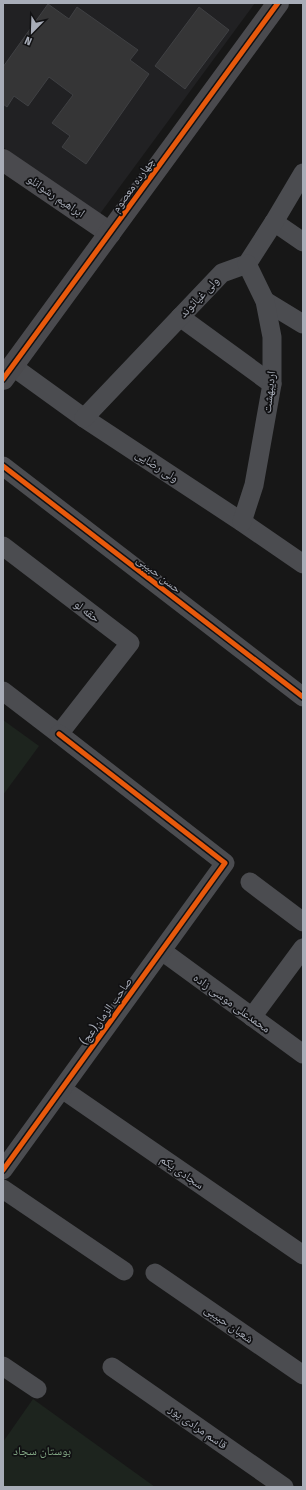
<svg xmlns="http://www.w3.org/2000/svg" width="306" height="1490" font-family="'Fira Sans Condensed','Noto Naskh Arabic',sans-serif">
  <rect width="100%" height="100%" fill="#171717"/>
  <path fill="#212123" d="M 3,3 L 255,3 L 99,215 L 3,147 Z"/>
  <g fill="#1d241e">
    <path d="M 3,720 L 39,746 L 3,795 Z"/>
    <path d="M 33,1399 L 155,1487 L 3,1487 L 3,1442 Z"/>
  </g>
  <g fill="#353536" stroke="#3f4043">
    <path d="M 48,4 L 69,19 L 77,7 L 138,50 L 130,60 L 149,74 L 86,164 L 62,147 L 70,136 L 52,123 L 73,95 L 49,77 L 28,106 L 14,96 L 7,107 L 3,104 L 3,67 Z"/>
    <path d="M 199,7 L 229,30 L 185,89 L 155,66 Z"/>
  </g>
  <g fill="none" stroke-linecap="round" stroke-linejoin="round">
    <g stroke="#4b4c50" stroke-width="19">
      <path d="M 274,222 L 303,242"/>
      <path d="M 265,301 L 303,324"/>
      <path d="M 180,317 L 272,384"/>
      <path d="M 12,366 L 84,418 L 242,522 L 303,564"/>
      <path d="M 84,418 L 222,273 L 247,264 L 274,222 L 303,173"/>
      <path d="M 3,466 L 303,697"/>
      <path d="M 242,522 L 254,485 L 272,384 L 272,337 L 265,301 L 247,264"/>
      <path d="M 3,546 L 130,643 L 59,734 L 3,691"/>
      <path d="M 250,882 L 303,922"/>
      <path d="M 162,951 L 303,1054"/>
      <path d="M 252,1017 L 303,948"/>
      <path d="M 62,1089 L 303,1255"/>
      <path d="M 3,1170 L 225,863 L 59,734"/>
      <path d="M 3,1189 L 124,1271"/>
      <path d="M 155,1273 L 303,1375"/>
      <path d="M 3,1366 L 37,1389"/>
      <path d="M 112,1367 L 284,1487"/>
    </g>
    <g stroke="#4a4a4e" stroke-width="22">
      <path d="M 3,160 L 110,233"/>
      <path d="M 3,379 L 278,3"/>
    </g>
    <defs>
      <g id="cycleway">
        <path d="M 3,379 L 278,3"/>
        <path d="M 3,466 L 303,697"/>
        <path d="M 3,1170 L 225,863 L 59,734"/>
      </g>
    </defs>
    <use href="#cycleway" stroke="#111113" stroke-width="8"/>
    <use href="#cycleway" stroke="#e8590c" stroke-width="5"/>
  </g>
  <g text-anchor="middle" stroke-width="3.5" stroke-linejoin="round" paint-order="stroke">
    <g font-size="12" fill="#a8adb8" stroke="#111113">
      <text transform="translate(133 185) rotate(-54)" y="4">چهارده معصوم</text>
      <text transform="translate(56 196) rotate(34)" y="4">ابراهیم رشوانلو</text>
      <text transform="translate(199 297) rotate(-46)" y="4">ولی غیاثوند</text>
      <text transform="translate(269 392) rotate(-84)" y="4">اردیبهشت</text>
      <text transform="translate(157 466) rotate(33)" y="4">ولی رضایی</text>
      <text transform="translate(159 574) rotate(38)" y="4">حسن حبیبی</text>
      <text transform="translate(87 611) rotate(37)" y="4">حقه لو</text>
      <text transform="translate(232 1003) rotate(36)" y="4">محمدعلی موسی زاده</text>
      <text transform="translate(106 1011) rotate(-54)" y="4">صاحب الزمان(عج)</text>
      <text transform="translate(182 1172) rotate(35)" y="4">سجادی یکم</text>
      <text transform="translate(229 1324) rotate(35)" y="4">شعبان حبیبی</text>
      <text transform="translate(198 1427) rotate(35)" y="4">قاسم مرادی پور</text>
    </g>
    <g font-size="12" fill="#7fa381" stroke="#111113">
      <text x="42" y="1455">بوستان سجاد</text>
    </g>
  </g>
  <rect width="306" height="1490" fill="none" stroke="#a8adb8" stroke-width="8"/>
  <g transform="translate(32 32) rotate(203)" stroke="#111113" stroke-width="3" paint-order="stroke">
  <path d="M0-3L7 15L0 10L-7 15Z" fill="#a8adb8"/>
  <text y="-6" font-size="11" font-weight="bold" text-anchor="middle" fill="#a8adb8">N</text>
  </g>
</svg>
